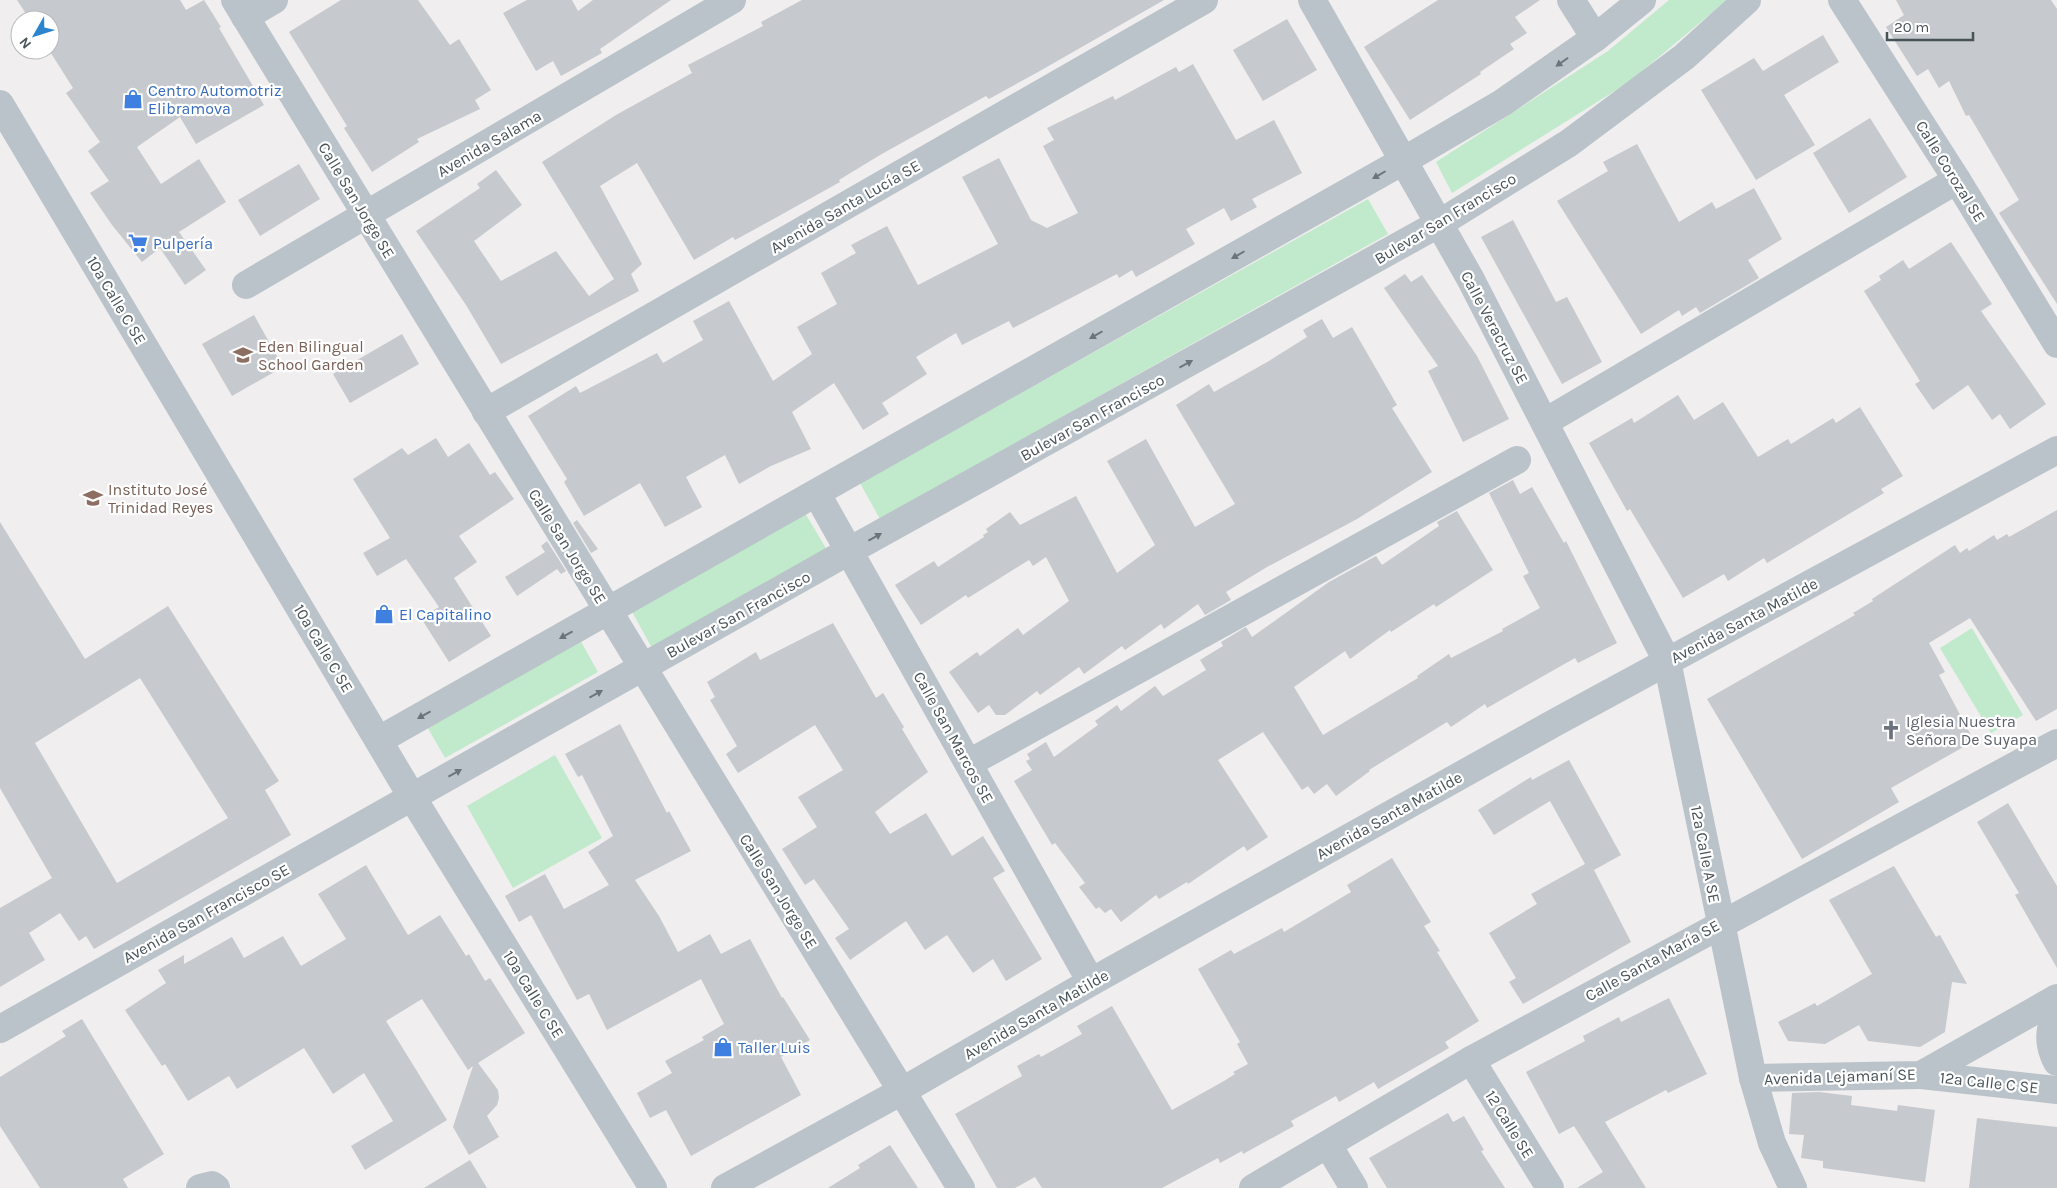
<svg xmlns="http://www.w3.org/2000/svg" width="2057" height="1188" font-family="Karla,sans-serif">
  <rect width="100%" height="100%" fill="#f0eeee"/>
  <g fill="#c0eacb">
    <path d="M 1669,0 L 1727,0 L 1629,82 L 1452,193 L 1436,162 L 1608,51 Z"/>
    <path d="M 1368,199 L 1388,234 L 880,519 L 860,483 Z"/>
    <path d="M 805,513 L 827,550 L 652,648 L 631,610 Z"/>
    <path d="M 1972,628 L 2023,715 L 1991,733 L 1940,648 Z"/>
    <path d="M 580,640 L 598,672 L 445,758 L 426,725 Z"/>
    <path d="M 555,755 L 602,838 L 513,888 L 467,806 Z"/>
  </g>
  <g fill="#c6c9cd" fill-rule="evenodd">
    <path d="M 17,0 L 180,0 L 186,10 L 204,0 L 221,27 L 219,28 L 264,105 L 196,144 L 180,117 L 137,147 L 161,184 L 199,159 L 226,202 L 179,232 L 206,270 L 185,285 L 160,248 L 142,262 L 112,225 L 90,193 L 109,181 L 88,151 L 100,142 L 66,93 L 73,88 L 49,50 L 50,20 L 30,20 Z"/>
    <path d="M 341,0 L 418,0 L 450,45 L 459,39 L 491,90 L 475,100 L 480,109 L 417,139 L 419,142 L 372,172 L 344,128 L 347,126 L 289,32 Z"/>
    <path d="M 527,0 L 572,0 L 578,11 L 593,0 L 671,0 L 600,49 L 602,53 L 561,76 L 553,61 L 536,71 L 503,13 Z"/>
    <path d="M 802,0 L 1164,0 L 1038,72 L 989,99 L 986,96 L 880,155 L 839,180 L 840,182 L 768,222 L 735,240 L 733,237 L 694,260 L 637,163 L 600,186 L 642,264 L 631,274 L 639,291 L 501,364 L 466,305 L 416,231 L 480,188 L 477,184 L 496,170 L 522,205 L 474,241 L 501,281 L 556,251 L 589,296 L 614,279 L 542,162 L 616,115 L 692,73 L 688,65 L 763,26 L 761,22 Z"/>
    <path d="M 1438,0 L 1540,0 L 1515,17 L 1527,33 L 1510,44 L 1514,49 L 1480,72 L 1481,74 L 1410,120 L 1364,47 Z"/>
    <path d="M 1896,0 L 2051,0 L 2057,9 L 2057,304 L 1999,213 L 2019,200 L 1969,115 L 1966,116 L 1949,81 L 1939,88 L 1928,69 L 1917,76 L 1886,27 L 1904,15 Z"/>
    <path d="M 1287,19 L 1317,70 L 1263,101 L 1233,50 Z"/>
    <path d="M 1823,35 L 1839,62 L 1784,95 L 1815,145 L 1756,180 L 1701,90 L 1754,58 L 1763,71 Z"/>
    <path d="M 1193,64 L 1236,140 L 1274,120 L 1302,173 L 1252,199 L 1257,207 L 1231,221 L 1224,208 L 1186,229 L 1195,244 L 1136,277 L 1132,270 L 1119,278 L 1117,274 L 1013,328 L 1009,321 L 962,345 L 956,333 L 916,357 L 927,374 L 882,403 L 889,414 L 863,430 L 834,383 L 792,412 L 811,449 L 771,466 L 739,484 L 725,455 L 686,477 L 702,507 L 665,527 L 640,483 L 584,516 L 564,482 L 567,479 L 528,416 L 576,386 L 580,393 L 657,353 L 663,363 L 703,340 L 693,321 L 729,301 L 773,381 L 812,354 L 797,327 L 837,304 L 821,273 L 856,253 L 851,245 L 887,226 L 918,285 L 998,244 L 962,177 L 999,158 L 1031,220 L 1047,228 L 1078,213 L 1043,146 L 1054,140 L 1047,128 L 1113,96 L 1115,100 L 1176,67 L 1179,72 Z"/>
    <path d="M 1870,118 L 1907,177 L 1849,213 L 1813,153 Z"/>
    <path d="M 1637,144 L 1679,222 L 1712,202 L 1716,209 L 1754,188 L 1782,239 L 1748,260 L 1759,278 L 1700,313 L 1696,307 L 1682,316 L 1679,310 L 1641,334 L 1557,201 L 1608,171 L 1603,162 Z"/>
    <path d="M 299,164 L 320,199 L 260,236 L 238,200 Z"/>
    <path d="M 1513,220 L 1556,302 L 1567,297 L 1602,362 L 1562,384 L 1481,237 Z"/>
    <path d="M 1951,242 L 1992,304 L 1981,311 L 2046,404 L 2010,429 L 2000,414 L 1992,420 L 1968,385 L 1933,410 L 1915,384 L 1920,381 L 1864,291 L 1881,280 L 1879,276 L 1903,260 L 1909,269 Z"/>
    <path d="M 1405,274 L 1411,282 L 1422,275 L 1477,356 L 1509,419 L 1463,442 L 1428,371 L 1438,366 L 1384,288 Z"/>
    <path d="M 254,315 L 283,367 L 232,396 L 202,344 Z"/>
    <path d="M 1322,319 L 1333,338 L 1352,327 L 1397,405 L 1392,408 L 1432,472 L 1357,519 L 1267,567 L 1226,592 L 1231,600 L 1205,615 L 1198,604 L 1164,629 L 1161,624 L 1125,650 L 1122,646 L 1084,674 L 1079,667 L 1040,695 L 1037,691 L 1005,715 L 996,715 L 989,705 L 978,713 L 949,672 L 977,652 L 980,656 L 1018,628 L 1023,635 L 1069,601 L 1046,557 L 1033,566 L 1029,560 L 968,598 L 966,595 L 921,625 L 895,585 L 934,561 L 938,567 L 984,537 L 983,535 L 988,532 L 986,529 L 1010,512 L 1020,525 L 1076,496 L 1117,573 L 1155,545 L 1107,461 L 1146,439 L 1195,527 L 1235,504 L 1176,405 L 1209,384 L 1214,392 L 1269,361 L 1307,337 L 1303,330 Z"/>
    <path d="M 402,334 L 419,364 L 350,403 L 333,374 Z"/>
    <path d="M 1678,395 L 1694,420 L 1723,402 L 1758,457 L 1788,439 L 1791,444 L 1833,418 L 1836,423 L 1860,407 L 1903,476 L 1881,489 L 1884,493 L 1767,563 L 1764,558 L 1728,581 L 1724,574 L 1683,598 L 1630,509 L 1627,511 L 1589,443 L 1632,418 L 1634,423 Z"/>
    <path d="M 436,438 L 448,457 L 469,443 L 490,475 L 495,472 L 514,499 L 459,536 L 477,562 L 454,578 L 491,636 L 449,662 L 421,618 L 439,607 L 406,559 L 377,576 L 363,553 L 390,538 L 353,479 L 402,448 L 408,455 Z"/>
    <path d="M 1513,480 L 1520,494 L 1532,487 L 1564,543 L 1566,541 L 1617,643 L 1578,663 L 1575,658 L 1487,708 L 1485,704 L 1451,727 L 1447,722 L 1369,770 L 1370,771 L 1336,796 L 1327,784 L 1314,794 L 1308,786 L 1302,790 L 1263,732 L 1218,760 L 1268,837 L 1247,851 L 1244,846 L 1188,884 L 1187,882 L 1159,899 L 1156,895 L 1121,922 L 1111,909 L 1105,913 L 1099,907 L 1096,909 L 1079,887 L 1085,883 L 1055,843 L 1052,845 L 1014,781 L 1032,770 L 1026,761 L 1030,759 L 1027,754 L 1046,742 L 1054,757 L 1098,725 L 1095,721 L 1117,705 L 1121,711 L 1155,686 L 1163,696 L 1206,670 L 1200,660 L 1223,646 L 1221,642 L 1246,627 L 1252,637 L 1329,582 L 1376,556 L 1382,565 L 1439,526 L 1437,522 L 1457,511 L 1493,570 L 1436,607 L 1434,604 L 1391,632 L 1390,630 L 1350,659 L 1345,651 L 1294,687 L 1323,735 L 1418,678 L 1417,676 L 1449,654 L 1451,658 L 1503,631 L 1502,629 L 1540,608 L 1523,576 L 1529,573 L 1489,493 Z"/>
    <path d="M 2057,510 L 2057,709 L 2036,721 L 1970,618 L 1929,643 L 1945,672 L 1939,675 L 1974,741 L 1891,788 L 1899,802 L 1802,859 L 1707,699 L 1855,615 L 1853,613 L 1873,601 L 1872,599 L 1955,545 L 1960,553 L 1967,548 L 1969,551 L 1994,535 L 1997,540 L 2007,534 L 2009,537 Z"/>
    <path d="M 577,520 L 598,549 L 591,553 L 573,523 Z"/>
    <path d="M 0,522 L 85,659 L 168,606 L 279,781 L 265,790 L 291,835 L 94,949 L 86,936 L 79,941 L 60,913 L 29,933 L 45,960 L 0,987 L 0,908 L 52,878 L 0,788 ZM 140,678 L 228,818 L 117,883 L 35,743 Z"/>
    <path d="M 547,541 L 566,571 L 561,574 L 557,569 L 517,596 L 505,577 L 545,552 L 541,546 Z"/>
    <path d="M 833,623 L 876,698 L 883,693 L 904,727 L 902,729 L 928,772 L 875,812 L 890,834 L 926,813 L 952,856 L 983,836 L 1005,871 L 993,878 L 1042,959 L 1006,981 L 993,959 L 973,973 L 947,935 L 925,950 L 906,921 L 850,960 L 835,938 L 849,929 L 814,879 L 805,885 L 782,849 L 817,827 L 798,797 L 843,770 L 815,725 L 738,773 L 726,754 L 737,746 L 710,700 L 715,697 L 707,682 L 756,652 L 760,660 Z"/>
    <path d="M 620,724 L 667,813 L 669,811 L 691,851 L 635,880 L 659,916 L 678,952 L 710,934 L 721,954 L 750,939 L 782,998 L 783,997 L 810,1040 L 781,1057 L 801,1095 L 691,1156 L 666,1110 L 650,1118 L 637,1093 L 672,1073 L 665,1061 L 704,1040 L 702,1037 L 724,1024 L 701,979 L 607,1030 L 589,994 L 577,1000 L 531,915 L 519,922 L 505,896 L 545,874 L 564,909 L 609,885 L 588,852 L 613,836 L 582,775 L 578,777 L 565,754 Z"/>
    <path d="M 1569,760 L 1621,855 L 1594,870 L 1631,942 L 1523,1004 L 1509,982 L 1516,978 L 1489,933 L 1537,904 L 1531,894 L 1585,864 L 1550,801 L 1494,835 L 1478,810 L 1531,777 L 1532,780 Z"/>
    <path d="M 2008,803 L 2057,886 L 2057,968 L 2015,895 L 2019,893 L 1977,822 Z"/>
    <path d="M 1392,858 L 1431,922 L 1424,926 L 1440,951 L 1437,952 L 1479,1021 L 1445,1042 L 1449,1048 L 1378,1089 L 1374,1082 L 1339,1102 L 1336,1096 L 1291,1121 L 1294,1126 L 1243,1154 L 1242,1151 L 1220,1163 L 1218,1158 L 1162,1188 L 1042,1188 L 1035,1177 L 1015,1188 L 997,1188 L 955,1114 L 1022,1076 L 1017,1066 L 1039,1054 L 1041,1057 L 1082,1034 L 1077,1026 L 1112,1006 L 1172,1110 L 1224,1081 L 1235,1074 L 1233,1072 L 1248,1064 L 1237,1044 L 1240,1042 L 1198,969 L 1231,950 L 1234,954 L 1282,928 L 1284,932 L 1351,892 L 1347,885 Z"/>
    <path d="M 366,865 L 408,935 L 440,915 L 466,956 L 469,954 L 485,981 L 490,978 L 525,1033 L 478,1063 L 498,1090 L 499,1098 L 497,1105 L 487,1116 L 499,1137 L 469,1155 L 453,1127 L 473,1066 L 468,1070 L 422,999 L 386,1021 L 447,1120 L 365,1170 L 351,1146 L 393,1121 L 364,1073 L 333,1094 L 304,1048 L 237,1089 L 229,1076 L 188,1101 L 165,1064 L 162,1066 L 125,1010 L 166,983 L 158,970 L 184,955 L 184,964 L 232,937 L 244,958 L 283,936 L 301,966 L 346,939 L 318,894 Z"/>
    <path d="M 1894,866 L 1936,937 L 1940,935 L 1967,984 L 1952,982 L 1945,1032 L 1920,1047 L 1868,1041 L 1859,1025 L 1825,1044 L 1788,1041 L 1778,1022 L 1815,1003 L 1817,1006 L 1872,974 L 1829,900 Z"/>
    <path d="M 1669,998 L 1707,1074 L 1668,1093 L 1666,1090 L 1605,1122 L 1646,1188 L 1577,1188 L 1603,1172 L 1574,1126 L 1559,1134 L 1526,1072 L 1585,1041 L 1583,1036 L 1619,1017 L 1621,1022 Z"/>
    <path d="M 82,1019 L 164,1154 L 123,1179 L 128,1188 L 40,1188 L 0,1126 L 0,1077 L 66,1036 L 62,1031 Z"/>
    <path d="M 1819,1092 L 1852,1096 L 1851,1105 L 1897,1111 L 1898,1105 L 1935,1110 L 1925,1182 L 1823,1168 L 1823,1161 L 1801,1158 L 1804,1135 L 1789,1134 L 1792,1093 Z"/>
    <path d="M 1448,1113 L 1453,1122 L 1464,1116 L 1484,1150 L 1481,1151 L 1505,1188 L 1387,1188 L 1369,1158 Z"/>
    <path d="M 1977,1118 L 2057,1127 L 2057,1188 L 1969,1188 Z"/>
    <path d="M 890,1145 L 918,1188 L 828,1188 L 860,1168 L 858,1165 Z"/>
    <path d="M 470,1160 L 487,1188 L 424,1188 Z"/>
  </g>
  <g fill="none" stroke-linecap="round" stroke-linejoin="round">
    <g stroke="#bac3c9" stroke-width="28">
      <path d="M 235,0 L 961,1188"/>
      <path d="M 1312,0 L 1470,278 L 1667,661 L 1753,1078 L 1772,1143 L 1793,1188"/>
      <path d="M 1571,0 L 1595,38"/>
      <path d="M 1842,0 L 1957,180 L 2057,344"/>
      <path d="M 245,17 L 274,0"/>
      <path d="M 246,285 L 732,0"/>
      <path d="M 486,412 L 1204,0"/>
      <path d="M 1545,422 L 1957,180"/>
      <path d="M 817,494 L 1091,982"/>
      <path d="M 379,740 L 1403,161 L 1502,103 L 1595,38 L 1642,0"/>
      <path d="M 969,763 L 1517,460"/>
      <path d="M 2057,1010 C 2049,1030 2047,1043 2057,1062"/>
      <path d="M 0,1029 L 849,551 L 1440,223 L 1569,143 L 1684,57 L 1747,0"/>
      <path d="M 1471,1060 L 1550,1188"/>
      <path d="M 1921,1075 L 2057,1090"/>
      <path d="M 1753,1078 L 1921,1075 L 2057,998"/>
      <path d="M 1328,1145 L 1354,1188"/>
      <path d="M 200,1188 L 212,1185 L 216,1188"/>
      <path d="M 1253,1188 L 1471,1060 L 2057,743"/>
    </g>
    <g stroke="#bac3c9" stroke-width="28">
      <path d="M 0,104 L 412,797 L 653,1188"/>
      <path d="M 725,1188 L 902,1091 L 1091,982 L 1556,722 L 2057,450"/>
    </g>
  </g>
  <defs><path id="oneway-solid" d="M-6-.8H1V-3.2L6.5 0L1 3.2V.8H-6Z" transform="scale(1.25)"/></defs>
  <g fill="#6a757b">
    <use href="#oneway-solid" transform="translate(1562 62) rotate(145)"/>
    <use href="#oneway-solid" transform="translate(1379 175) rotate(150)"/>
    <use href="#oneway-solid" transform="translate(1238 255) rotate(150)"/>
    <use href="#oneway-solid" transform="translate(1096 335) rotate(150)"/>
    <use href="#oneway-solid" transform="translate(1186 364) rotate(-29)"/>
    <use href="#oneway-solid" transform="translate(875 537) rotate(-29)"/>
    <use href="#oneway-solid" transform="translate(566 635) rotate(151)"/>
    <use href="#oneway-solid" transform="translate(596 694) rotate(-29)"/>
    <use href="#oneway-solid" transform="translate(424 715) rotate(151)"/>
    <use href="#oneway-solid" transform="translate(455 773) rotate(-29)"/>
  </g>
  <defs>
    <symbol id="shop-bare" viewBox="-9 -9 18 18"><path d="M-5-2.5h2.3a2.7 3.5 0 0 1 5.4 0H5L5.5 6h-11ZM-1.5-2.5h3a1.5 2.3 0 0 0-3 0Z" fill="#3f7fe0" stroke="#fff" stroke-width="2.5" paint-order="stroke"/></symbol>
    <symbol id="supermarket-bare" viewBox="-9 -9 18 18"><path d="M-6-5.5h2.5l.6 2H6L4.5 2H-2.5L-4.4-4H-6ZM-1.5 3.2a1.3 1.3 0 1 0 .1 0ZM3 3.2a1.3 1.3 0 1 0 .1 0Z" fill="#3f7fe0" stroke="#fff" stroke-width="2.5" paint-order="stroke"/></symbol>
    <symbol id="school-bare" viewBox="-9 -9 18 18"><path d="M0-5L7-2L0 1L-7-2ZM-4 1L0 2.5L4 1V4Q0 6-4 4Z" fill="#8d6e63" stroke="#fff" stroke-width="2.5" paint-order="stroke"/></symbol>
    <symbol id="university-bare" viewBox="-9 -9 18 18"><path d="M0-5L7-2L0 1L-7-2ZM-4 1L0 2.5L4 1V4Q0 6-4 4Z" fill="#8d6e63" stroke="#fff" stroke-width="2.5" paint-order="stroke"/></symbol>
    <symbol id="church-bare" viewBox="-9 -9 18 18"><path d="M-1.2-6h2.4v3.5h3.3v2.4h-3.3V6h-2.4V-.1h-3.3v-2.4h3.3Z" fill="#6b7280" stroke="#fff" stroke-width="2.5" paint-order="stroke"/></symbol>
  </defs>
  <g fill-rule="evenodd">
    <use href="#shop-bare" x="119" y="85" width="28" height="28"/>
    <use href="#supermarket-bare" x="124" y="229" width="28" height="28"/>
    <use href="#school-bare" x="229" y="341" width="28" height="28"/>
    <use href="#university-bare" x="79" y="484" width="28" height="28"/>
    <use href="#shop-bare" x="370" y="600" width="28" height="28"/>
    <use href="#church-bare" x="1877" y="716" width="28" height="28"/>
    <use href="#shop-bare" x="709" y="1033" width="28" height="28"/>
  </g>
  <g text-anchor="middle" stroke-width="4.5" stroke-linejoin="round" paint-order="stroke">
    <g font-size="16" fill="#366cbe" stroke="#fff" text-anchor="start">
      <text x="148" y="96">Centro Automotriz<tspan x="148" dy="18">Elibramova</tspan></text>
      <text x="153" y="249">Pulpería</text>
      <text x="399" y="620">El Capitalino</text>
      <text x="738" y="1053">Taller Luis</text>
    </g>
    <g font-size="16" fill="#485359" stroke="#fff">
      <text transform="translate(489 143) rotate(-30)" y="6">Avenida Salama</text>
      <text transform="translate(1951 171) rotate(58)" y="6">Calle Corozal SE</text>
      <text transform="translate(357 200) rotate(59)" y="6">Calle San Jorge SE</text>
      <text transform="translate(845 206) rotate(-30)" y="6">Avenida Santa Lucía SE</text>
      <text transform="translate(1445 218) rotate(-31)" y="6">Bulevar San Francisco</text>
      <text transform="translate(117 300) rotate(59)" y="6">10a Calle C SE</text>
      <text transform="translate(1495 327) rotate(62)" y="6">Calle Veracruz SE</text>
      <text transform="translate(1092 417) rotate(-29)" y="6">Bulevar San Francisco</text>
      <text transform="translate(568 546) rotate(58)" y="6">Calle San Jorge SE</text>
      <text transform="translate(738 614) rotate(-29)" y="6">Bulevar San Francisco</text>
      <text transform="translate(1744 620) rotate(-28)" y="6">Avenida Santa Matilde</text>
      <text transform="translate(324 648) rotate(59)" y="6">10a Calle C SE</text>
      <text transform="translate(954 737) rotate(61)" y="6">Calle San Marcos SE</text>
      <text transform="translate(1389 815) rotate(-29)" y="6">Avenida Santa Matilde</text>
      <text transform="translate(1706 854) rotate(79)" y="6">12a Calle A SE</text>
      <text transform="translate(779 891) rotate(58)" y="6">Calle San Jorge SE</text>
      <text transform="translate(206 913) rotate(-29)" y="6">Avenida San Francisco SE</text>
      <text transform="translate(1652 960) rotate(-29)" y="6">Calle Santa María SE</text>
      <text transform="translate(534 994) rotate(58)" y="6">10a Calle C SE</text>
      <text transform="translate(1036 1014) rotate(-30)" y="6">Avenida Santa Matilde</text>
      <text transform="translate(1840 1076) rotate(-2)" y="6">Avenida Lejamaní SE</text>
      <text transform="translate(1989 1082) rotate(6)" y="6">12a Calle C SE</text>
      <text transform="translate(1510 1124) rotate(58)" y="6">12 Calle SE</text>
    </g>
    <g font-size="16" fill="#785e54" stroke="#fff" text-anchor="start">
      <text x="258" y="352">Eden Bilingual<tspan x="258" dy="18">School Garden</tspan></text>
      <text x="108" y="495">Instituto José<tspan x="108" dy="18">Trinidad Reyes</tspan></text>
    </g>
    <g font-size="16" fill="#5b616d" stroke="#fff" text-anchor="start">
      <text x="1906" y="727">Iglesia Nuestra<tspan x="1906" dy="18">Señora De Suyapa</tspan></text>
    </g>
  </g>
  <g transform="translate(35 35) rotate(231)"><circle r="24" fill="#ffffff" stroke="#b6babd"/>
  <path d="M0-4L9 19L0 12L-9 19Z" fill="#2b84cd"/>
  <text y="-8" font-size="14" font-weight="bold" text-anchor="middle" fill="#485359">N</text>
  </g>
  <path d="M1887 32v8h86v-8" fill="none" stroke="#485359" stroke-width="2.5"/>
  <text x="1894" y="32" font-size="15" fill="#485359" stroke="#ffffff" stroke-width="4" paint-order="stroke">20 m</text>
</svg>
